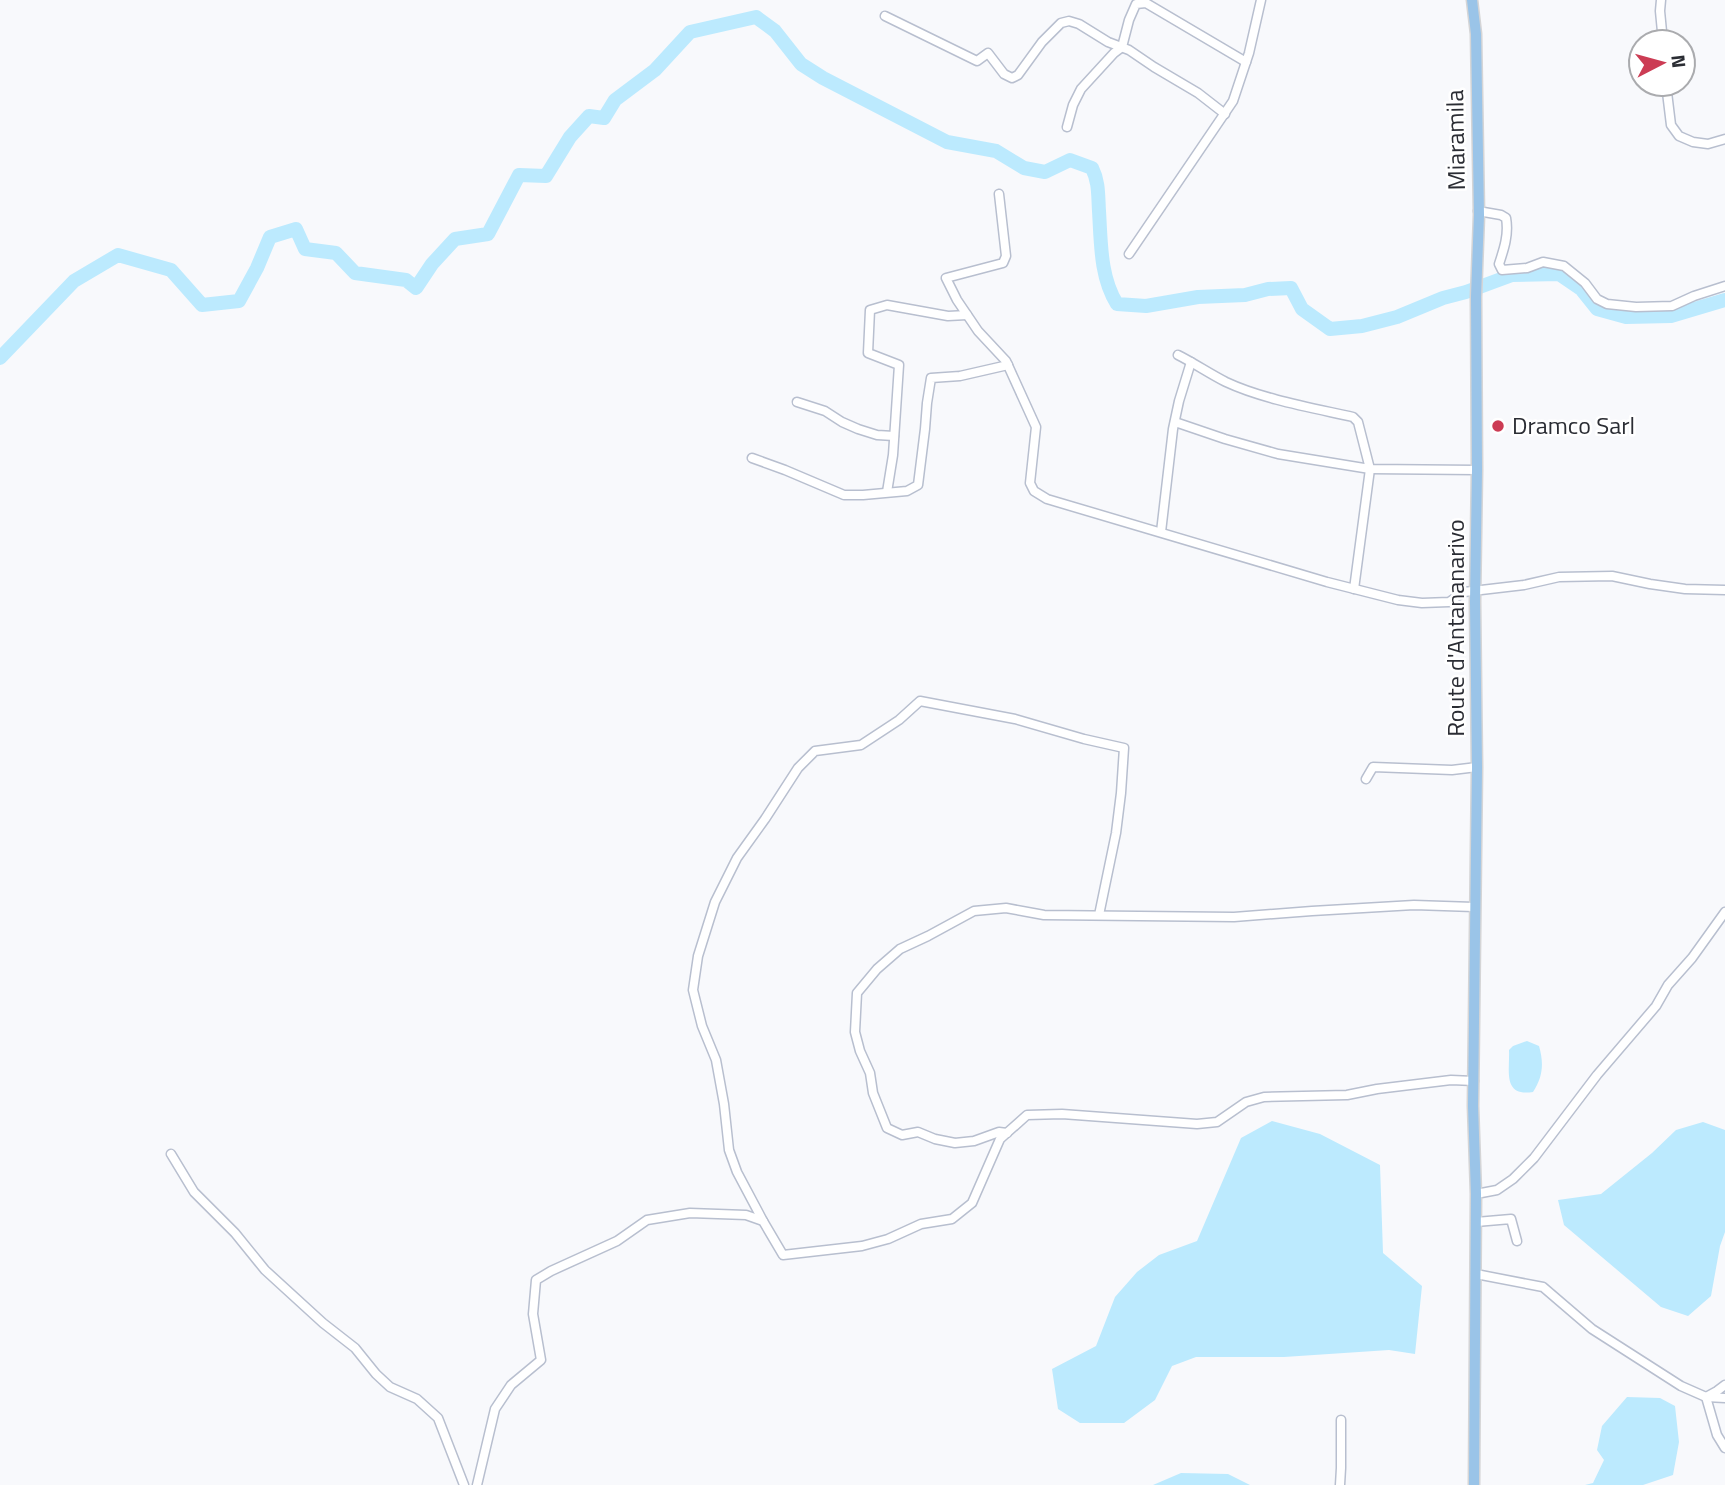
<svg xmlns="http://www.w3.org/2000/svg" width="1725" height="1485" font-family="'Titillium Web',sans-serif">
  <rect width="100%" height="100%" fill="#f8f9fc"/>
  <g fill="#bceafe">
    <path d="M 1527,1041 L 1539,1046 C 1544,1063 1543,1077 1533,1092 C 1502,1097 1510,1070 1509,1050 L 1513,1046 Z"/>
    <path d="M 1272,1121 L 1320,1134 L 1380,1165 L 1383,1253 L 1422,1286 L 1415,1354 L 1389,1350 L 1284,1357 L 1196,1357 L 1172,1366 L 1155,1400 L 1124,1423 L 1080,1423 L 1058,1409 L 1052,1369 L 1096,1346 L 1115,1297 L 1137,1272 L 1159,1255 L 1197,1241 L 1241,1138 Z"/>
    <path d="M 1703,1122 L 1725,1130 L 1725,1232 L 1720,1246 L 1711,1296 L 1688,1316 L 1661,1307 L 1564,1225 L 1558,1200 L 1601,1194 L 1652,1153 L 1676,1130 Z"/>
    <path d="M 1627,1397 L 1660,1398 L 1675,1406 L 1679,1442 L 1673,1475 L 1643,1485 L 1585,1485 L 1593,1483 L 1604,1460 L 1597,1450 L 1602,1426 Z"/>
    <path d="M 1181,1473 L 1228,1474 L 1250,1485 L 1153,1485 Z"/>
  </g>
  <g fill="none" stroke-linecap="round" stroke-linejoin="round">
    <path stroke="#bceafe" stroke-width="14" d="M 0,358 L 74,281 L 118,255 L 171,270 L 202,305 L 239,301 L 257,268 L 270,237 L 296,229 L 305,249 L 336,253 L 355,273 L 406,280 L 416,288 L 432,264 L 455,239 L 488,234 L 519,175 L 546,176 L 570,137 L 589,116 L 604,118 L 615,100 L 655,70 L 690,32 L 756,17 L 775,31 L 801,64 L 823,78 L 947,142 L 996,151 L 1024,168 L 1045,172 L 1070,160 L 1092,168 C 1099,182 1098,195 1099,211 C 1101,242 1100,277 1117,304 L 1146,306 L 1198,297 L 1245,295 L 1268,289 L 1291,288 L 1302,309 L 1330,329 L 1362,326 L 1397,317 L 1443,298 L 1466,292 L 1512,275 L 1559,274 L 1581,289 L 1597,309 L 1626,317 L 1671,316 L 1725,300"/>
    <defs>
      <g id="minor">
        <path d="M 1661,0 L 1660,11 L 1663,42"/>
        <path d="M 885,16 L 977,61 L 988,53 L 1004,74 L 1012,78 L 1018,75 L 1042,42 L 1061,23 L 1069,21 L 1079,24 L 1108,42 L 1129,50 L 1154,67 L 1198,93 L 1225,114"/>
        <path d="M 1666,84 L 1671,125 L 1679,136 L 1693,142 L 1708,144 L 1725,139"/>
        <path d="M 1067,127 L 1073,105 L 1081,89 L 1114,53 L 1122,47 L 1129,20 L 1136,4 L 1146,3 L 1246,62"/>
        <path d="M 999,194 L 1006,256 L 1003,263 L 946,278 L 957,300 L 978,331 L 1006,361 L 1036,427 L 1030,483 L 1034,491 L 1047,499 L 1327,582 L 1398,600 L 1422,603 L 1449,602 L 1464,592 L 1524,585 L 1559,577 L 1612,576 L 1650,584 L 1685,589 L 1725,590"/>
        <path d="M 1478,211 L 1501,215 L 1506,218 C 1509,234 1504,249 1499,264 L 1502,270 L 1527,268 L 1543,262 L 1564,266 L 1585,283 L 1597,299 L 1607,304 L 1636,307 L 1672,306 L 1694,296 L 1725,286"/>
        <path d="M 1129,254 L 1233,101 L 1249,53 L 1261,0"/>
        <path d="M 1178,355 C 1194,363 1210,374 1226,382 C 1262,399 1313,408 1353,417 L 1358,422 L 1370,469 L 1354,589"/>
        <path d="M 797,402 L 825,411 L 842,422 L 858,429 L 877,435 L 894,436"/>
        <path d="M 1175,422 L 1225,439 L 1278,454 L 1370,469 L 1477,470"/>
        <path d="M 752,458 L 785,470 L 844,495 L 863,495 L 907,491 L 918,485 L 925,429 L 927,403 L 931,378 L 960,376 L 1008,365"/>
        <path d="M 887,492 L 893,455 L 899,365 L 868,353 L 870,310 L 887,305 L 948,316 L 967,315"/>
        <path d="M 1161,532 L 1173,429 L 1179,401 L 1191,362"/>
        <path d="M 1366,779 L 1373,767 L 1452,770 L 1477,767"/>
        <path d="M 1007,1133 L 999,1132 L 974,1141 L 955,1143 L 935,1139 L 918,1132 L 902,1135 L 887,1128 L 873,1093 L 870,1073 L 860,1051 L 855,1032 L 857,993 L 877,969 L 900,949 L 928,936 L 974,911 L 1006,908 L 1044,915 L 1234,917 L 1312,911 L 1414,905 L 1474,907"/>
        <path d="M 171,1154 L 194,1192 L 235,1233 L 265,1270 L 323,1323 L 355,1348 L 376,1374 L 390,1387 L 417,1399 L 438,1418 L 464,1485"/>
        <path d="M 1476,1194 L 1497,1190 L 1513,1179 L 1534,1158 L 1597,1075 L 1656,1006 L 1668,985 L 1692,958 L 1725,912"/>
        <path d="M 763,1221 L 737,1172 L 729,1150 L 724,1104 L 716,1060 L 702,1026 L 693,990 L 698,956 L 715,902 L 737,858 L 765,819 L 798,768 L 815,751 L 861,745 L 899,720 L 920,701 L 1015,719 L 1084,739 L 1124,748 L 1121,793 L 1116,833 L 1099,915"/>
        <path d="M 1476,1222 L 1511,1219 L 1517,1241"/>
        <path d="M 1476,1274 L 1543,1287 L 1592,1329 L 1681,1386 L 1706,1397 L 1725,1398"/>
        <path d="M 1725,1385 L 1717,1391 L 1706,1397 L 1717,1435 L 1725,1448"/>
        <path d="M 477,1485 L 495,1409 L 511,1385 L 541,1360 L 533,1314 L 536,1280 L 551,1271 L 617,1241 L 647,1220 L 690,1213 L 746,1215 L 763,1221 L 783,1255 L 862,1246 L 888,1239 L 921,1224 L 952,1219 L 972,1203 L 1000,1139 L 1027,1115 L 1062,1114 L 1197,1124 L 1217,1122 L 1246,1102 L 1264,1097 L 1347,1095 L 1377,1089 L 1451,1080 L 1474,1081"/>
        <path d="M 1340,1485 L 1341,1468 L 1341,1420"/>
      </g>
      <path id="major" d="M 1472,0 L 1476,34 L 1479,215 L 1476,297 L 1477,470 L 1475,602 L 1477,767 L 1473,1106 L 1476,1194 L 1474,1485"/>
    </defs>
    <use href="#minor" stroke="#b8bfcf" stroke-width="11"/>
    <use href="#major" stroke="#d5d5d6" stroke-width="13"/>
    <use href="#minor" stroke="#fff" stroke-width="8"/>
    <use href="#major" stroke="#9ac4e8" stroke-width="10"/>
  </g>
  <circle fill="#cc3c54" stroke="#fff" stroke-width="2.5" cx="1498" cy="426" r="7"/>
  <g text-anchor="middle" stroke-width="5" stroke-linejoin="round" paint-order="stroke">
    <g font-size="24" fill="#2b2d34" stroke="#fff">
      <text transform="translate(1456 140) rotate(-91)" y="8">Miaramila</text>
      <text transform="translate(1456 628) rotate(-90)" y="8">Route d'Antananarivo</text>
    </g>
    <g font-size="24" fill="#2b2d34" stroke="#fff" text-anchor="start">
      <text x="1512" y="434">Dramco Sarl</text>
    </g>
  </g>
  <g transform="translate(1662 63) rotate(84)"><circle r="33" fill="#ffffff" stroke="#aaabae" stroke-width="2"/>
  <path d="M0-5L12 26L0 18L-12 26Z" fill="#cc3c54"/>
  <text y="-10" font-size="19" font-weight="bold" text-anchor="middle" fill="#2b2d34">N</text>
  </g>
</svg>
